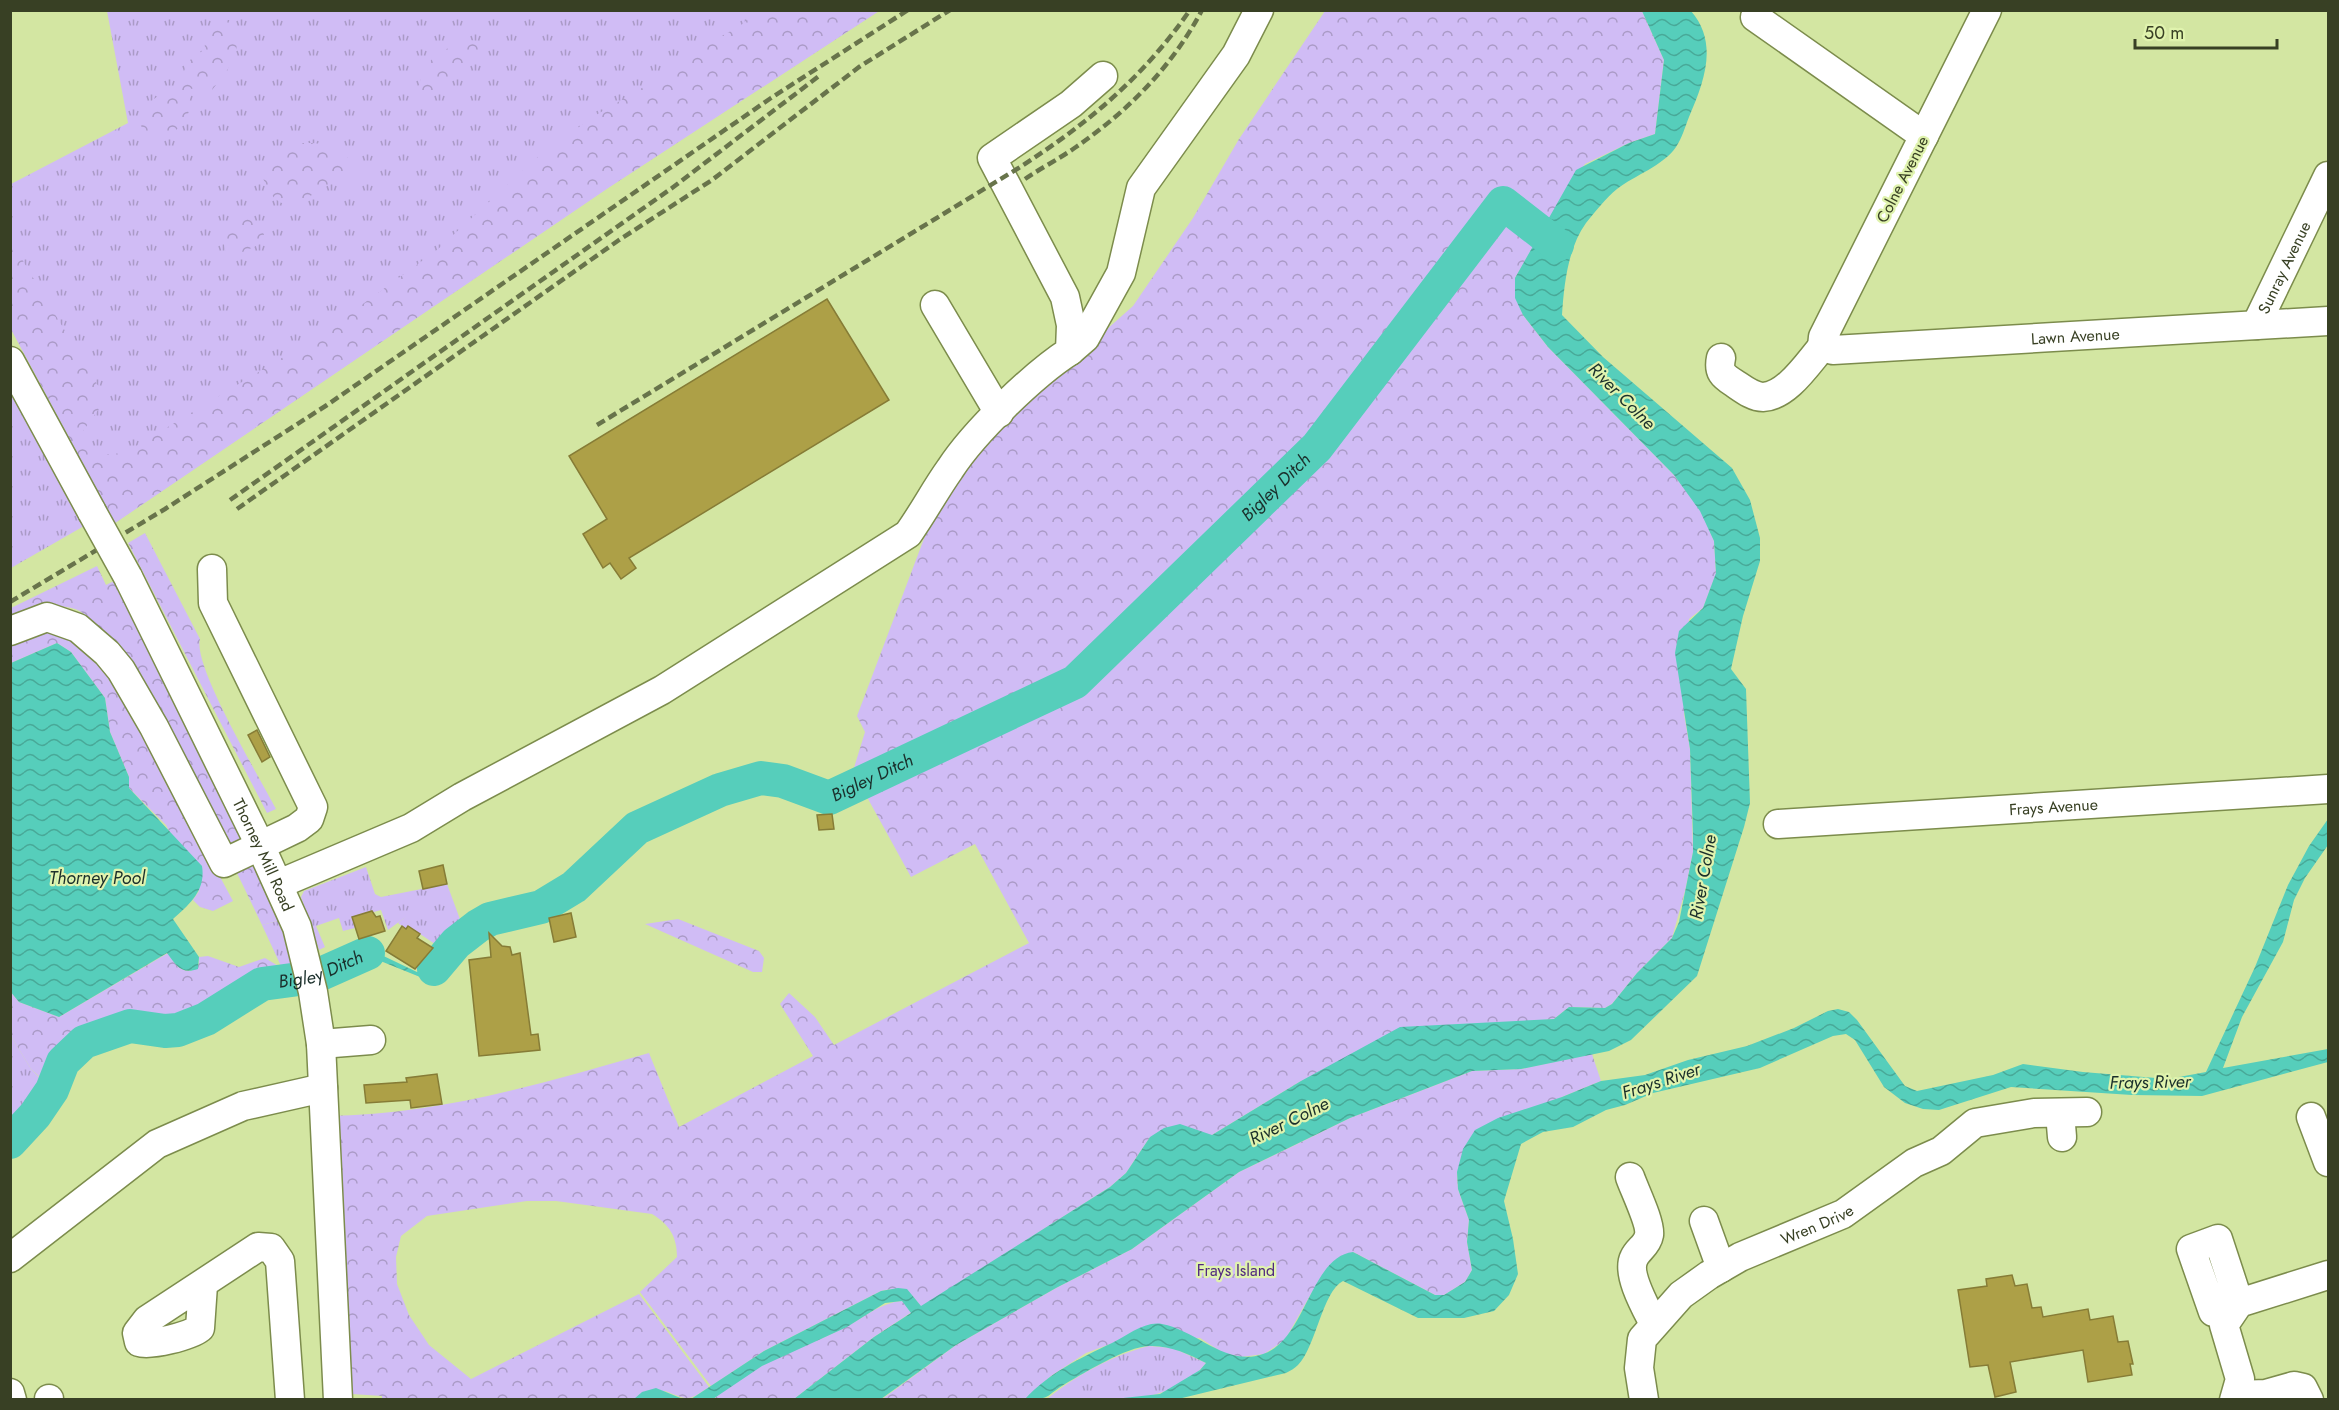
<svg xmlns="http://www.w3.org/2000/svg" width="2339" height="1410" font-family="Jost,sans-serif">
  <defs>
    <pattern id="grass-tufts" width="24" height="20" patternUnits="userSpaceOnUse" patternTransform="scale(1.5)"><rect width="24" height="20" fill="#d0bcf5"/><path d="M3 7l-1-3M5 7V3M7 7l1-3M15 17l-1-3M17 17v-4M19 17l1-3" fill="none" stroke="#aa9ac6"/></pattern>
    <pattern id="forest-crowns" width="20" height="18" patternUnits="userSpaceOnUse" patternTransform="scale(1.5)"><rect width="20" height="18" fill="#d0bcf5"/><path d="M2 6a3 3 0 1 1 6 0M12 15a3 3 0 1 1 6 0" fill="none" stroke="#aa9ac6"/></pattern>
    <pattern id="water-waves" width="16" height="10" patternUnits="userSpaceOnUse" patternTransform="scale(1.5)"><rect width="16" height="10" fill="#56cebb"/><path d="M0 5q4-4 8 0t8 0" fill="none" stroke="#48a998"/></pattern>
  </defs>
  <rect width="100%" height="100%" fill="#d3e6a2"/>
  <g fill="url(#grass-tufts)">
    <path d="M 107,11 L 879,11 L 608,188 L 115,523 L 11,329 L 11,184 L 128,123 Z"/>
    <path d="M 10,386 L 84,526 L 11,568 L 10,568 Z"/>
    <path d="M 366,867 L 375,894 L 381,897 L 447,884 L 464,930 L 453,936 L 428,968 L 415,969 L 435,944 L 408,926 L 406,929 L 398,923 L 407,916 L 388,930 L 381,910 L 352,918 L 355,928 L 343,931 L 339,918 L 316,926 L 325,947 L 319,950 L 301,897 L 304,891 Z"/>
    <path d="M 281,920 L 298,974 L 286,977 L 262,925 Z"/>
    <path d="M 11,1036 L 31,1069 L 47,1085 L 30,1113 L 11,1135 Z"/>
    <path d="M 1149,1346 L 1173,1348 L 1206,1363 C 1170,1409 1098,1400 1046,1400 C 1074,1376 1113,1355 1149,1346 Z"/>
  </g>
  <g fill="url(#forest-crowns)">
    <path d="M 758,10 L 879,11 L 608,188 L 115,523 L 11,329 L 11,233 L 20,256 L 106,399 L 83,431 L 92,455 L 125,453 L 323,333 L 437,250 L 542,153 L 596,115 L 664,75 L 707,44 L 740,26 Z"/>
    <path d="M 1325,11 L 1642,11 L 1664,60 L 1655,134 L 1629,143 L 1585,164 L 1560,199 L 1546,225 L 1503,194 L 1313,442 L 1074,676 L 853,771 L 865,732 L 857,716 L 925,536 L 947,493 L 1008,417 L 1133,306 L 1193,218 L 1239,139 Z"/>
    <path d="M 221,20 L 229,20 L 235,23 C 242,53 231,67 212,90 L 198,87 L 191,89 C 187,96 191,100 190,107 C 186,128 168,139 148,138 L 140,124 C 154,88 157,102 182,82 L 186,63 L 205,49 C 204,34 210,29 221,20 Z"/>
    <path d="M 470,40 L 479,42 L 484,48 L 465,71 L 428,100 L 417,92 C 426,56 437,51 470,40 Z"/>
    <path d="M 303,143 C 327,142 346,149 358,172 L 355,178 C 346,180 335,181 327,186 C 301,201 279,221 263,178 L 279,157 Z"/>
    <path d="M 1503,207 L 1539,237 L 1515,278 L 1523,315 L 1548,347 L 1674,475 L 1701,511 L 1714,541 L 1716,574 L 1703,608 L 1689,619 L 1684,714 L 1690,749 L 1693,852 L 1685,891 L 1672,938 L 1637,973 L 1612,1004 L 1605,1008 L 1569,1007 L 1554,1019 L 1503,1024 L 1301,1081 L 1212,1135 L 1150,1137 L 1126,1173 L 1110,1187 L 921,1307 C 908,1288 903,1287 881,1291 L 764,1351 L 711,1386 L 640,1292 L 677,1257 C 677,1237 670,1225 652,1214 L 556,1201 L 527,1201 L 427,1216 L 401,1236 L 396,1257 L 397,1284 L 409,1315 L 429,1345 L 471,1379 L 639,1294 L 709,1387 C 687,1402 689,1400 665,1391 L 634,1400 L 382,1400 L 382,1396 L 352,1394 L 327,1116 C 439,1115 543,1083 649,1053 L 679,1127 L 813,1056 L 780,1004 L 789,993 L 815,1017 L 834,1045 L 1029,943 L 975,844 L 911,877 L 862,788 L 1076,687 L 1322,451 Z"/>
    <path d="M 235,217 L 250,218 L 261,226 L 264,235 L 258,245 L 238,254 L 226,251 C 220,236 223,226 235,217 Z"/>
    <path d="M 145,533 L 200,639 C 192,665 261,780 276,809 L 267,813 L 128,543 Z"/>
    <path d="M 97,566 L 106,585 L 114,581 L 241,837 L 232,849 C 209,809 109,618 75,609 C 49,601 33,612 11,623 L 11,608 Z"/>
    <path d="M 56,625 L 109,670 L 233,901 L 213,911 L 200,907 L 193,900 L 199,891 L 166,825 L 129,788 L 129,777 L 110,732 L 105,698 L 71,652 L 57,643 L 11,663 L 11,635 Z"/>
    <path d="M 255,864 L 281,920 L 262,925 L 236,871 L 245,866 Z"/>
    <path d="M 678,919 L 759,951 L 764,958 L 762,972 L 753,972 L 645,924 Z"/>
    <path d="M 168,953 C 175,963 178,971 191,971 L 199,964 L 199,957 L 208,956 L 239,967 L 265,958 L 280,967 L 286,977 L 256,980 L 205,1015 L 179,1024 L 162,1027 L 136,1022 L 119,1025 L 100,1043 L 83,1049 L 59,1070 L 51,1087 L 31,1069 L 11,1036 L 10,991 L 19,1002 L 59,1017 Z"/>
    <path d="M 1592,1054 L 1601,1081 L 1562,1097 L 1457,1172 L 1458,1189 L 1469,1220 L 1467,1242 L 1472,1270 L 1465,1282 L 1444,1295 L 1435,1295 L 1353,1252 L 1312,1292 L 1285,1340 L 1264,1354 L 1241,1357 L 1223,1353 L 1200,1338 L 1113,1343 L 1086,1353 L 1051,1376 L 1025,1399 L 881,1400 L 956,1345 L 1056,1288 L 1132,1249 L 1239,1172 L 1289,1148 L 1350,1118 L 1472,1071 L 1521,1069 Z"/>
    <path d="M 902,1301 L 912,1312 L 874,1337 L 794,1399 L 713,1400 C 741,1368 806,1347 844,1328 C 864,1318 879,1303 902,1301 Z"/>
  </g>
  <g fill="url(#water-waves)">
    <path d="M 1642,11 L 1691,11 C 1719,43 1704,82 1689,117 C 1685,127 1682,138 1676,147 C 1663,166 1635,175 1617,189 C 1606,198 1595,212 1586,223 C 1568,248 1564,284 1562,315 L 1603,357 L 1732,468 L 1750,500 L 1760,538 L 1760,561 L 1743,616 L 1731,669 L 1746,689 L 1750,803 L 1744,827 L 1697,976 L 1631,1040 L 1609,1051 L 1521,1069 L 1472,1071 L 1350,1118 L 1239,1172 L 1132,1249 L 1056,1288 L 956,1345 L 881,1399 L 794,1399 L 874,1337 L 911,1313 L 902,1301 L 885,1303 L 847,1327 L 762,1366 L 713,1399 L 691,1399 L 764,1351 L 881,1291 L 898,1288 L 907,1289 L 921,1306 L 1110,1187 L 1126,1173 L 1150,1137 L 1164,1128 L 1180,1124 L 1212,1135 L 1301,1081 L 1400,1027 L 1554,1019 L 1569,1007 L 1605,1008 L 1612,1004 L 1637,973 L 1672,938 L 1679,922 L 1693,852 L 1693,834 L 1690,749 L 1675,653 L 1679,631 L 1703,608 L 1716,573 L 1714,541 L 1700,511 L 1674,475 L 1548,347 L 1523,315 L 1515,298 L 1515,278 L 1576,170 L 1629,143 L 1655,134 L 1664,60 Z"/>
    <path d="M 57,643 L 71,652 L 105,698 L 110,732 L 129,777 L 129,788 L 202,866 C 206,890 190,904 173,919 L 199,957 L 198,969 C 181,975 176,965 167,953 L 59,1017 L 19,1002 L 10,991 L 11,663 Z"/>
    <path d="M 2328,819 L 2328,845 L 2305,878 L 2294,900 L 2283,942 L 2242,1017 L 2223,1068 L 2328,1049 L 2328,1062 L 2202,1096 L 2132,1095 L 2011,1087 L 1939,1110 L 1923,1109 L 1905,1103 L 1884,1087 L 1855,1040 L 1846,1034 L 1833,1036 L 1760,1068 L 1653,1093 L 1625,1105 L 1606,1110 L 1573,1127 L 1543,1132 L 1521,1144 L 1504,1201 L 1513,1239 L 1518,1274 L 1509,1295 L 1494,1311 L 1464,1318 L 1418,1318 L 1343,1281 C 1322,1292 1316,1347 1298,1365 C 1295,1368 1290,1371 1286,1373 L 1178,1399 L 1114,1399 L 1160,1394 L 1200,1370 L 1206,1363 C 1189,1354 1169,1345 1149,1346 C 1126,1347 1086,1372 1065,1384 C 1045,1396 1051,1400 1025,1399 C 1049,1373 1080,1358 1112,1343 C 1127,1336 1144,1321 1162,1324 C 1198,1331 1226,1367 1263,1354 C 1306,1340 1310,1257 1353,1252 L 1435,1295 L 1444,1295 L 1465,1282 L 1472,1270 L 1467,1242 L 1469,1220 L 1458,1189 L 1457,1172 L 1463,1149 L 1475,1130 L 1498,1118 L 1562,1097 L 1601,1081 L 1645,1075 L 1688,1060 L 1747,1046 L 1794,1028 L 1828,1011 L 1838,1009 L 1849,1012 L 1857,1020 L 1905,1086 L 1917,1091 L 1993,1075 L 2023,1064 L 2083,1072 L 2168,1079 L 2206,1072 L 2255,967 L 2288,885 L 2309,846 Z"/>
    <path d="M 464,930 L 468,939 L 425,979 L 373,958 L 362,958 L 327,976 L 324,964 L 371,950 L 417,972 C 435,970 436,957 444,945 C 448,938 457,934 464,930 Z"/>
    <path d="M 656,1388 L 683,1399 L 634,1399 L 642,1392 Z"/>
  </g>
  <g fill="none" stroke-linecap="round" stroke-linejoin="round">
    <g stroke="#56cebb" stroke-width="34">
      <path id="s1" d="M 434,969 L 456,943 L 478,926 L 490,919 L 541,907 L 574,887 L 637,828 L 720,790 L 761,778 L 783,781 L 829,798 L 1075,682 L 1317,447 L 1503,203 L 1557,245"/>
      <path id="s2" d="M 10,1142 L 35,1115 L 52,1090 L 63,1062 L 84,1042 L 130,1026 L 165,1031 L 178,1030 L 206,1019 L 262,984 L 314,977 L 368,953"/>
    </g>
  </g>
  <g fill="#ada047" stroke="#867c36" stroke-width="1.5">
    <path d="M 827,299 L 889,400 L 629,558 L 636,568 L 621,579 L 610,563 L 603,568 L 583,534 L 607,519 L 569,456 Z"/>
    <path d="M 257,730 L 270,757 L 262,762 L 248,735 Z"/>
    <path d="M 832,814 L 834,829 L 819,830 L 817,815 Z"/>
    <path d="M 443,865 L 447,884 L 423,889 L 419,871 Z"/>
    <path d="M 372,911 L 376,917 L 380,916 L 385,931 L 359,939 L 352,917 Z"/>
    <path d="M 571,913 L 576,937 L 554,942 L 549,918 Z"/>
    <path d="M 402,926 L 406,929 L 408,926 L 420,934 L 417,938 L 433,948 L 415,969 L 386,951 Z"/>
    <path d="M 489,933 L 502,946 L 510,947 L 512,955 L 520,953 L 531,1035 L 538,1034 L 540,1050 L 479,1056 L 469,960 L 491,957 Z"/>
    <path d="M 437,1074 L 442,1104 L 411,1108 L 410,1100 L 366,1103 L 364,1085 L 407,1082 L 406,1078 Z"/>
    <path d="M 2012,1275 L 2015,1286 L 2027,1284 L 2032,1308 L 2041,1307 L 2043,1317 L 2088,1309 L 2090,1320 L 2113,1316 L 2118,1342 L 2128,1341 L 2133,1364 L 2130,1364 L 2132,1375 L 2088,1382 L 2083,1350 L 2010,1362 L 2016,1392 L 1995,1397 L 1988,1365 L 1970,1367 L 1958,1290 L 1987,1286 L 1986,1279 Z"/>
  </g>
  <g fill="none" stroke-linecap="round" stroke-linejoin="round">
    <defs>
      <g id="minor">
        <path id="s3" d="M 1987,10 L 1823,337 L 1822,347 L 1833,350 L 2328,321"/>
        <path d="M 1755,17 L 1924,136"/>
        <path d="M 935,305 L 999,413"/>
        <path id="s4" d="M 2256,325 L 2328,176"/>
        <path d="M 1070,351 L 1085,338 L 1121,273 L 1141,188 L 1236,55 L 1259,10"/>
        <path d="M 1721,358 C 1718,372 1723,376 1734,383 C 1743,389 1753,397 1763,397 C 1787,396 1808,363 1822,347"/>
        <path d="M 10,361 L 92,512"/>
        <path id="s5" d="M 128,577 L 260,845 L 297,927 L 313,992 L 321,1044 L 338,1400"/>
        <path d="M 10,631 L 47,617 L 78,628 L 107,653 L 121,670 L 154,727 L 224,863 L 297,828 L 309,819 L 313,807 L 213,603 L 212,569"/>
        <path id="s6" d="M 1778,824 L 2328,789"/>
        <path d="M 279,884 L 411,828 L 462,797 L 662,690 L 908,534 C 923,513 935,490 950,469 C 974,432 1034,374 1070,351 L 1071,325 L 1065,297 L 992,158 L 1071,104 L 1103,76"/>
        <path d="M 321,1044 L 371,1040"/>
        <path d="M 2060,1113 L 2062,1137"/>
        <path d="M 2311,1117 L 2328,1162"/>
        <path d="M 1630,1177 C 1634,1189 1651,1223 1649,1235 C 1647,1246 1638,1249 1634,1258 C 1626,1274 1647,1310 1654,1324"/>
        <path d="M 1704,1221 L 1721,1268"/>
        <path d="M 2218,1239 L 2239,1303 L 2213,1312 L 2191,1249 Z"/>
        <path d="M 10,1258 L 157,1144 L 243,1106 L 323,1088"/>
        <path d="M 203,1285 L 200,1328 C 190,1336 150,1346 139,1342 L 137,1333 L 147,1320 L 258,1247 L 271,1248 L 280,1261 L 290,1400"/>
        <path d="M 10,1393 L 12,1400"/>
        <path d="M 2237,1395 L 2266,1394 L 2294,1386 L 2303,1388 L 2309,1400"/>
        <path d="M 49,1400 L 49,1399"/>
        <path id="s7" d="M 1644,1400 L 1639,1368 L 1642,1339 L 1681,1295 L 1709,1275 L 1740,1257 L 1843,1214 L 1914,1163 L 1941,1151 L 1975,1123 L 2034,1113 L 2087,1112"/>
        <path d="M 2234,1400 L 2240,1379 L 2224,1325 L 2239,1303 L 2328,1275"/>
      </g>
    </defs>
    <use href="#minor" stroke="#7c8c4c" stroke-width="31"/>
    <use href="#minor" stroke="#fff" stroke-width="28"/>
    <g stroke="#68744b" stroke-width="4.5" stroke-dasharray="9 4.5" stroke-linecap="butt">
      <path d="M 1025,179 C 1041,168 1059,159 1076,147 C 1128,111 1172,67 1202,10"/>
      <path d="M 597,425 L 1017,169 C 1086,125 1143,78 1190,10"/>
      <path d="M 230,500 L 672,188 L 819,76"/>
      <path d="M 237,509 L 619,240 L 712,180 L 859,67 L 950,10"/>
      <path d="M 10,602 L 165,509 L 327,405 L 771,98 L 908,10"/>
    </g>
    <defs>
      <path id="minor-bridge" d="M 92,512 L 128,577"/>
    </defs>
    <use href="#minor-bridge" stroke="#7c8c4c" stroke-width="31" stroke-linecap="butt"/>
    <use href="#minor-bridge" stroke="#fff" stroke-width="28"/>
  </g>
  <g text-anchor="middle" stroke-width="4.5" stroke-linejoin="round" paint-order="stroke">
    <g font-size="16" fill="#384024" stroke="#e0f3ae">
      <text transform="translate(1902 179) rotate(-63)" y="6">Colne Avenue</text>
      <text dy="6" stroke="none"><textPath href="#s4" startOffset="64">Sunray Avenue</textPath></text>
      <text dy="6" stroke="none"><textPath href="#s3" startOffset="630">Lawn Avenue</textPath></text>
      <text dy="6" stroke="none"><textPath href="#s6" startOffset="276">Frays Avenue</textPath></text>
      <text dy="6" stroke="none"><textPath href="#s5" startOffset="309">Thorney Mill Road</textPath></text>
      <text dy="6" stroke="none"><textPath href="#s7" startOffset="274">Wren Drive</textPath></text>
    </g>
    <g font-size="16" fill="#50287f" stroke="#e0f3ae">
      <text x="1236" y="1276">Frays Island</text>
    </g>
    <g font-size="18" font-style="italic" fill="#1a2f2b" stroke="#e0f3ae">
      <text transform="translate(1622 396) rotate(45)" y="6">River Colne</text>
      <text dy="6" stroke="none"><textPath href="#s1" startOffset="1010">Bigley Ditch</textPath></text>
      <text dy="6" stroke="none"><textPath href="#s1" startOffset="506">Bigley Ditch</textPath></text>
      <text transform="translate(1703 877) rotate(-80)" y="6">River Colne</text>
      <text x="97" y="884">Thorney Pool</text>
      <text dy="6" stroke="none"><textPath href="#s2" startOffset="380">Bigley Ditch</textPath></text>
      <text transform="translate(1661 1081) rotate(-18)" y="6">Frays River</text>
      <text transform="translate(2150 1082) rotate(-1)" y="6">Frays River</text>
      <text transform="translate(1289 1121) rotate(-26)" y="6">River Colne</text>
    </g>
  </g>
  <rect width="2339" height="1410" fill="none" stroke="#384024" stroke-width="24"/>
  <path d="M2135 39v9h142v-9" fill="none" stroke="#384024" stroke-width="3"/>
  <text x="2144" y="39" font-size="18" fill="#384024" stroke="#e0f3ae" stroke-width="4.5" paint-order="stroke">50 m</text>
</svg>
